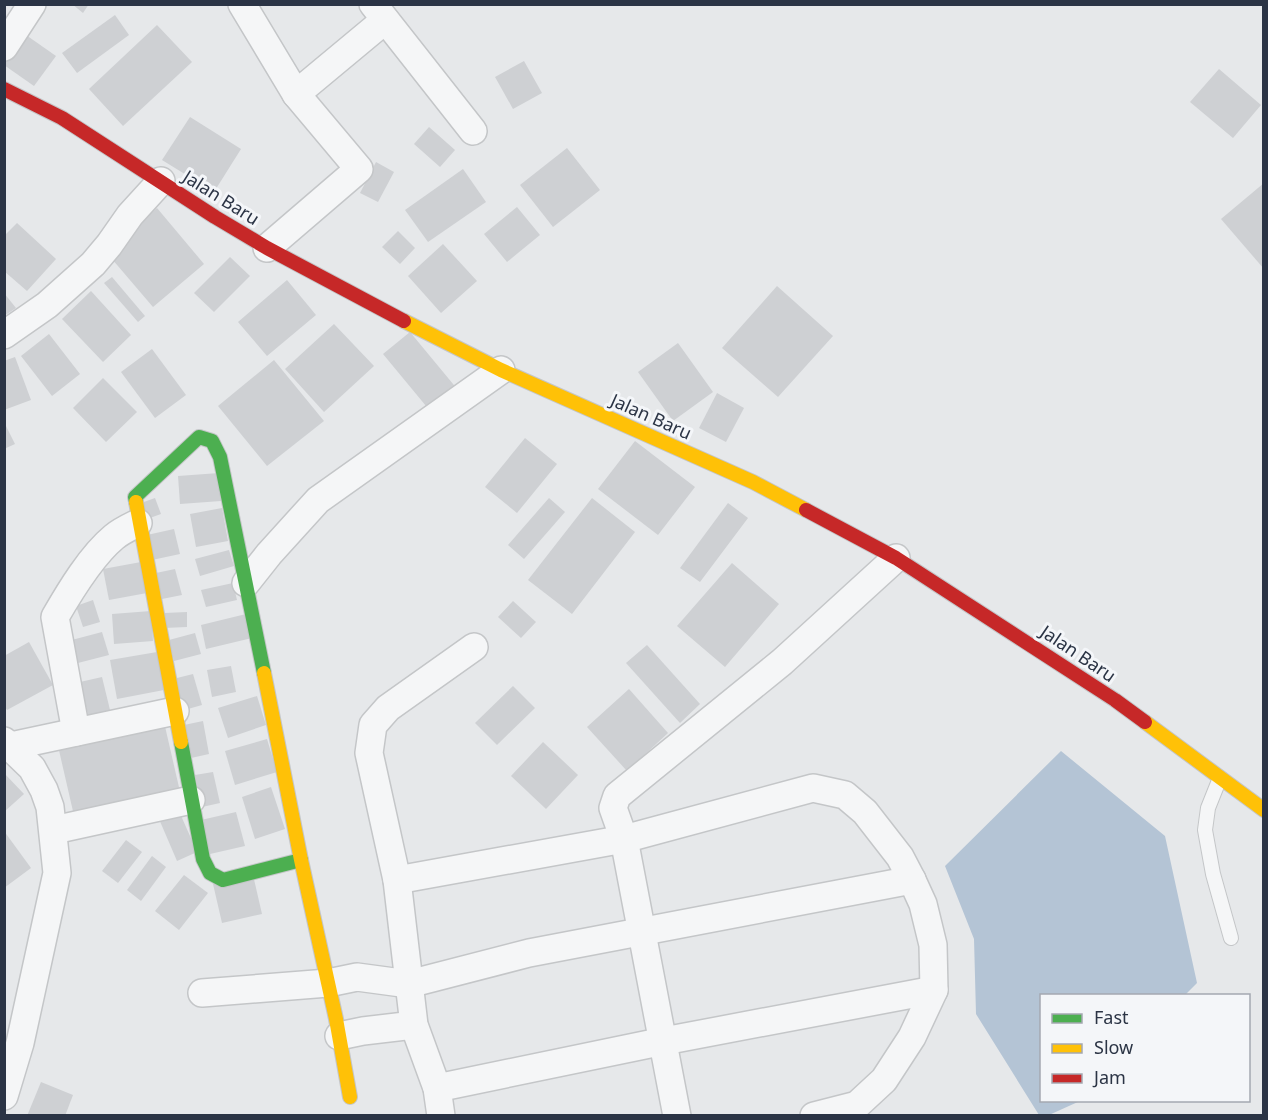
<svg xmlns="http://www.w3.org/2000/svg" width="1268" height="1120" font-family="'Noto Sans',sans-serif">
  <rect width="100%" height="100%" fill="#e6e8ea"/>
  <path fill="#b4c4d5" d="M 1061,751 L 1165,836 L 1197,983 L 1185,995 L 1042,996 L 1042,1100 L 1080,1101 L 1049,1115 L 1039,1115 L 976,1014 L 974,939 L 945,866 Z"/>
  <g fill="#ced0d3">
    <path d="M 72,4 L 89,4 L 83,13 Z"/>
    <path d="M 115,15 L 129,35 L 77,73 L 62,53 Z"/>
    <path d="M 157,25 L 192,62 L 123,126 L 89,89 Z"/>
    <path d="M 26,35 L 56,56 L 34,86 L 4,65 Z"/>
    <path d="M 524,61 L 542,93 L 513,109 L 495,77 Z"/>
    <path d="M 1219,69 L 1261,105 L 1233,138 L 1190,102 Z"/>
    <path d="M 190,117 L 241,149 L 214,192 L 162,160 Z"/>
    <path d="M 429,127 L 455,150 L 440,167 L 414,144 Z"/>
    <path d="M 567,148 L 600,190 L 553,227 L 520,185 Z"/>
    <path d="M 376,162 L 394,172 L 378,202 L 360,193 Z"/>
    <path d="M 463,169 L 486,202 L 428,242 L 405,210 Z"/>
    <path d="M 1264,183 L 1264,269 L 1221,219 Z"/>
    <path d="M 517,207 L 540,235 L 507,262 L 484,234 Z"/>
    <path d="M 157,208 L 204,264 L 153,307 L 106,252 Z"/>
    <path d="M 17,223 L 56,259 L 27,291 L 4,271 L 4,236 Z"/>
    <path d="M 398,231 L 415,248 L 400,264 L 382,247 Z"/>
    <path d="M 443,244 L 477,281 L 441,313 L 408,276 Z"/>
    <path d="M 230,257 L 250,276 L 214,312 L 194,293 Z"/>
    <path d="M 112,277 L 145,316 L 138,322 L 104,283 Z"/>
    <path d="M 287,280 L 316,315 L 267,356 L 238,322 Z"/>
    <path d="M 777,286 L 833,336 L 778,397 L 722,348 Z"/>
    <path d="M 91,291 L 131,335 L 103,362 L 62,319 Z"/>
    <path d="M 4,293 L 16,308 L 4,316 Z"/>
    <path d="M 334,324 L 374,366 L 324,412 L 285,369 Z"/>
    <path d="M 410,332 L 458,390 L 431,412 L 383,354 Z"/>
    <path d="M 49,334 L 80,374 L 52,396 L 21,356 Z"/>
    <path d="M 678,343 L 713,392 L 673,421 L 638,372 Z"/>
    <path d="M 152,349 L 186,395 L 155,418 L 121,372 Z"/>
    <path d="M 15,357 L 31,400 L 4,410 L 4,361 Z"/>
    <path d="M 274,360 L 324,421 L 267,466 L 218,406 Z"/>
    <path d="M 103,378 L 137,412 L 106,442 L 73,408 Z"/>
    <path d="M 717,393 L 744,408 L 726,442 L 699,428 Z"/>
    <path d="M 4,422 L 15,444 L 4,449 Z"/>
    <path d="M 525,438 L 557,464 L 517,513 L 485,487 Z"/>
    <path d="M 635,441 L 695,487 L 658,535 L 598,489 Z"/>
    <path d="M 219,473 L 221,501 L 180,504 L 178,476 Z"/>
    <path d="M 155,498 L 161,514 L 147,519 L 141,503 Z"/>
    <path d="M 549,498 L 565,512 L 524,559 L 508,545 Z"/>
    <path d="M 592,498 L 635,532 L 572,614 L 528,580 Z"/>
    <path d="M 728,503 L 748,518 L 700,582 L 680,568 Z"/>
    <path d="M 222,508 L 228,541 L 196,547 L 190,514 Z"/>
    <path d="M 174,529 L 180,554 L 152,560 L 147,535 Z"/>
    <path d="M 229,550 L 234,566 L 200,576 L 195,559 Z"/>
    <path d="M 141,562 L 147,593 L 109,600 L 103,569 Z"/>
    <path d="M 732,563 L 779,604 L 725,667 L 677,626 Z"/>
    <path d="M 175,569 L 182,595 L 162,599 L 156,573 Z"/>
    <path d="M 233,583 L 237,600 L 206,607 L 201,590 Z"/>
    <path d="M 93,600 L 100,622 L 83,627 L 76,606 Z"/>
    <path d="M 513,601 L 536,622 L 521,638 L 498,617 Z"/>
    <path d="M 151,611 L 153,641 L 114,644 L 112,614 Z"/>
    <path d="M 187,612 L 187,627 L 164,628 L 164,613 Z"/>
    <path d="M 246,614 L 252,638 L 206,649 L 201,625 Z"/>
    <path d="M 102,632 L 109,655 L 74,664 L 68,641 Z"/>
    <path d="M 195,633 L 201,654 L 174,661 L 169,640 Z"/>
    <path d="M 29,642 L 53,685 L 7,710 L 4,705 L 4,656 Z"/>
    <path d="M 647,645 L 700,704 L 680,723 L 626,663 Z"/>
    <path d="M 157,652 L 164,690 L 117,699 L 110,660 Z"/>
    <path d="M 231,666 L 236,692 L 212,697 L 207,670 Z"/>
    <path d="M 193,674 L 202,705 L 181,711 L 173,679 Z"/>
    <path d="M 102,677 L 110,710 L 88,715 L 80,682 Z"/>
    <path d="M 513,686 L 535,708 L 497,745 L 475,723 Z"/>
    <path d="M 629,689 L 668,733 L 627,771 L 587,727 Z"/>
    <path d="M 257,696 L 266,725 L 228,738 L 218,708 Z"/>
    <path d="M 203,721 L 209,754 L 191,758 L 184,725 Z"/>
    <path d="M 164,722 L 181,796 L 75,820 L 58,746 Z"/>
    <path d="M 267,739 L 277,772 L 235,785 L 225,751 Z"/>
    <path d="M 543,742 L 578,775 L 546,809 L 511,776 Z"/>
    <path d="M 213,772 L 220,803 L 202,807 L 195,775 Z"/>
    <path d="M 4,773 L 24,794 L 4,812 Z"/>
    <path d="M 271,787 L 285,829 L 255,839 L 242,797 Z"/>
    <path d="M 179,811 L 197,852 L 177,861 L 159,819 Z"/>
    <path d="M 236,812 L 245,846 L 210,854 L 201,820 Z"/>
    <path d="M 4,831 L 31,868 L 4,888 Z"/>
    <path d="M 126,840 L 142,852 L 118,883 L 102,871 Z"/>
    <path d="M 152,856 L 166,867 L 141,901 L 127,890 Z"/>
    <path d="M 184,875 L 208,893 L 179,930 L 155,911 Z"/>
    <path d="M 253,875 L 262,914 L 222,923 L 213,884 Z"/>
    <path d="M 41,1082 L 73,1095 L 65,1116 L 27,1116 Z"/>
  </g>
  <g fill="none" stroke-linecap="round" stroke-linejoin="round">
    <defs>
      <path id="lane" d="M 1220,778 L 1208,808 L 1205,830 L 1213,874 L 1231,938"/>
      <g id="street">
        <path d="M 242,4 L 296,94 L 359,169 L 267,248"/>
        <path d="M 373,4 L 473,131"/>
        <path d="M 4,47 L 32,4"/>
        <path d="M 296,94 L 385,20"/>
        <path d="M 4,335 L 47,305 L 93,264 L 109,245 L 130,215 L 161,181"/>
        <path d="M 246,583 L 269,554 L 318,500 L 501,370"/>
        <path d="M 76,732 L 55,617 C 70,591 91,556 114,537 C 121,531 130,527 138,523"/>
        <path d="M 4,741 L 32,768 L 44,790 L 50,807 L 57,873 L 20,1043 L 4,1096"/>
        <path d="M 11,746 L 175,711"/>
        <path d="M 54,830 L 191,800"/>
        <path d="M 397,880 L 624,839 L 813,788 L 845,795 L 865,812 L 900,857 L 912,880 L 923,904 L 933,945 L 934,990 L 912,1037 L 884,1080 L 857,1105 L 814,1116"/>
        <path d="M 202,993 L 328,983 L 357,977 L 409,984 L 529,953 L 912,880"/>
        <path d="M 339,1036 L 363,1031 L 414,1025"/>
        <path d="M 437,1088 L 664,1041 L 934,990"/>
        <path d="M 441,1116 L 437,1088 L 414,1025 L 397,880 L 369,753 L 373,725 L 388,708 L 474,647"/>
        <path d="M 677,1116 L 624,839 L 613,808 L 617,796 L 782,662 L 896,558"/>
      </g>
      <g id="fast">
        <path d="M 136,502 L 135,497 L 199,437 L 212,441 L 220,457 L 264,673"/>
        <path d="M 181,742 L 203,859 L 210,873 L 223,880 L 301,860"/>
      </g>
      <g id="slow">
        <path d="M 404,321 L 501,370 L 753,482 L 806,510"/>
        <path d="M 136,502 L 181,742"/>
        <path d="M 264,673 L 301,860 L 336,1019 L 350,1097"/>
        <path d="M 1145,722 L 1264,810"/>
      </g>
      <g id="jam">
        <path d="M 4,89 L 62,118 L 215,217 L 267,248 L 404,321"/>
        <path d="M 806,510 L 896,558 L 1115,700 L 1145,722"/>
      </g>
    </defs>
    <use href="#lane" stroke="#c4c6c8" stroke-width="16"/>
    <use href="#street" stroke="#c4c6c8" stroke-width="30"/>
    <use href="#fast" stroke="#c4c6c8" stroke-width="16"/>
    <use href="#slow" stroke="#c4c6c8" stroke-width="16"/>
    <use href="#jam" stroke="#c4c6c8" stroke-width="16"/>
    <use href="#lane" stroke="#f5f6f7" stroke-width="14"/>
    <use href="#street" stroke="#f5f6f7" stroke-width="27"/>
    <use href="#fast" stroke="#4caf50" stroke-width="14"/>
    <use href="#slow" stroke="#ffc107" stroke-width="14"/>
    <use href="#jam" stroke="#c62828" stroke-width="14"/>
  </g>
  <g text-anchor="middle" stroke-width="6" stroke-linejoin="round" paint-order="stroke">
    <g font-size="18" fill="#2b3445" stroke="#f4f6f9">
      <text transform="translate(221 198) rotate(32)" y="6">Jalan Baru</text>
      <text transform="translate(651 417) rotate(24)" y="6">Jalan Baru</text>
      <text transform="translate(1078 654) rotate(34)" y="6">Jalan Baru</text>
    </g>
  </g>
  <rect width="1268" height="1120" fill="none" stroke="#2b3445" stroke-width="12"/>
  <rect x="1040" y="994" width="210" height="108" fill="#f4f6f9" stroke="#a4a8b1" stroke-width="1.5"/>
  <rect x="1052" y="1014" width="30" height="9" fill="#4caf50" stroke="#a4a8b1" stroke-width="1.5"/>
  <text x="1094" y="1024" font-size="18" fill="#2b3445">Fast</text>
  <rect x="1052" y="1044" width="30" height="9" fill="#ffc107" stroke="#a4a8b1" stroke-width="1.5"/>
  <text x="1094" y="1054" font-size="18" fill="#2b3445">Slow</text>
  <rect x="1052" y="1074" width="30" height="9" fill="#c62828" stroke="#a4a8b1" stroke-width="1.5"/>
  <text x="1094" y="1084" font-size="18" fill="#2b3445">Jam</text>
</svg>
